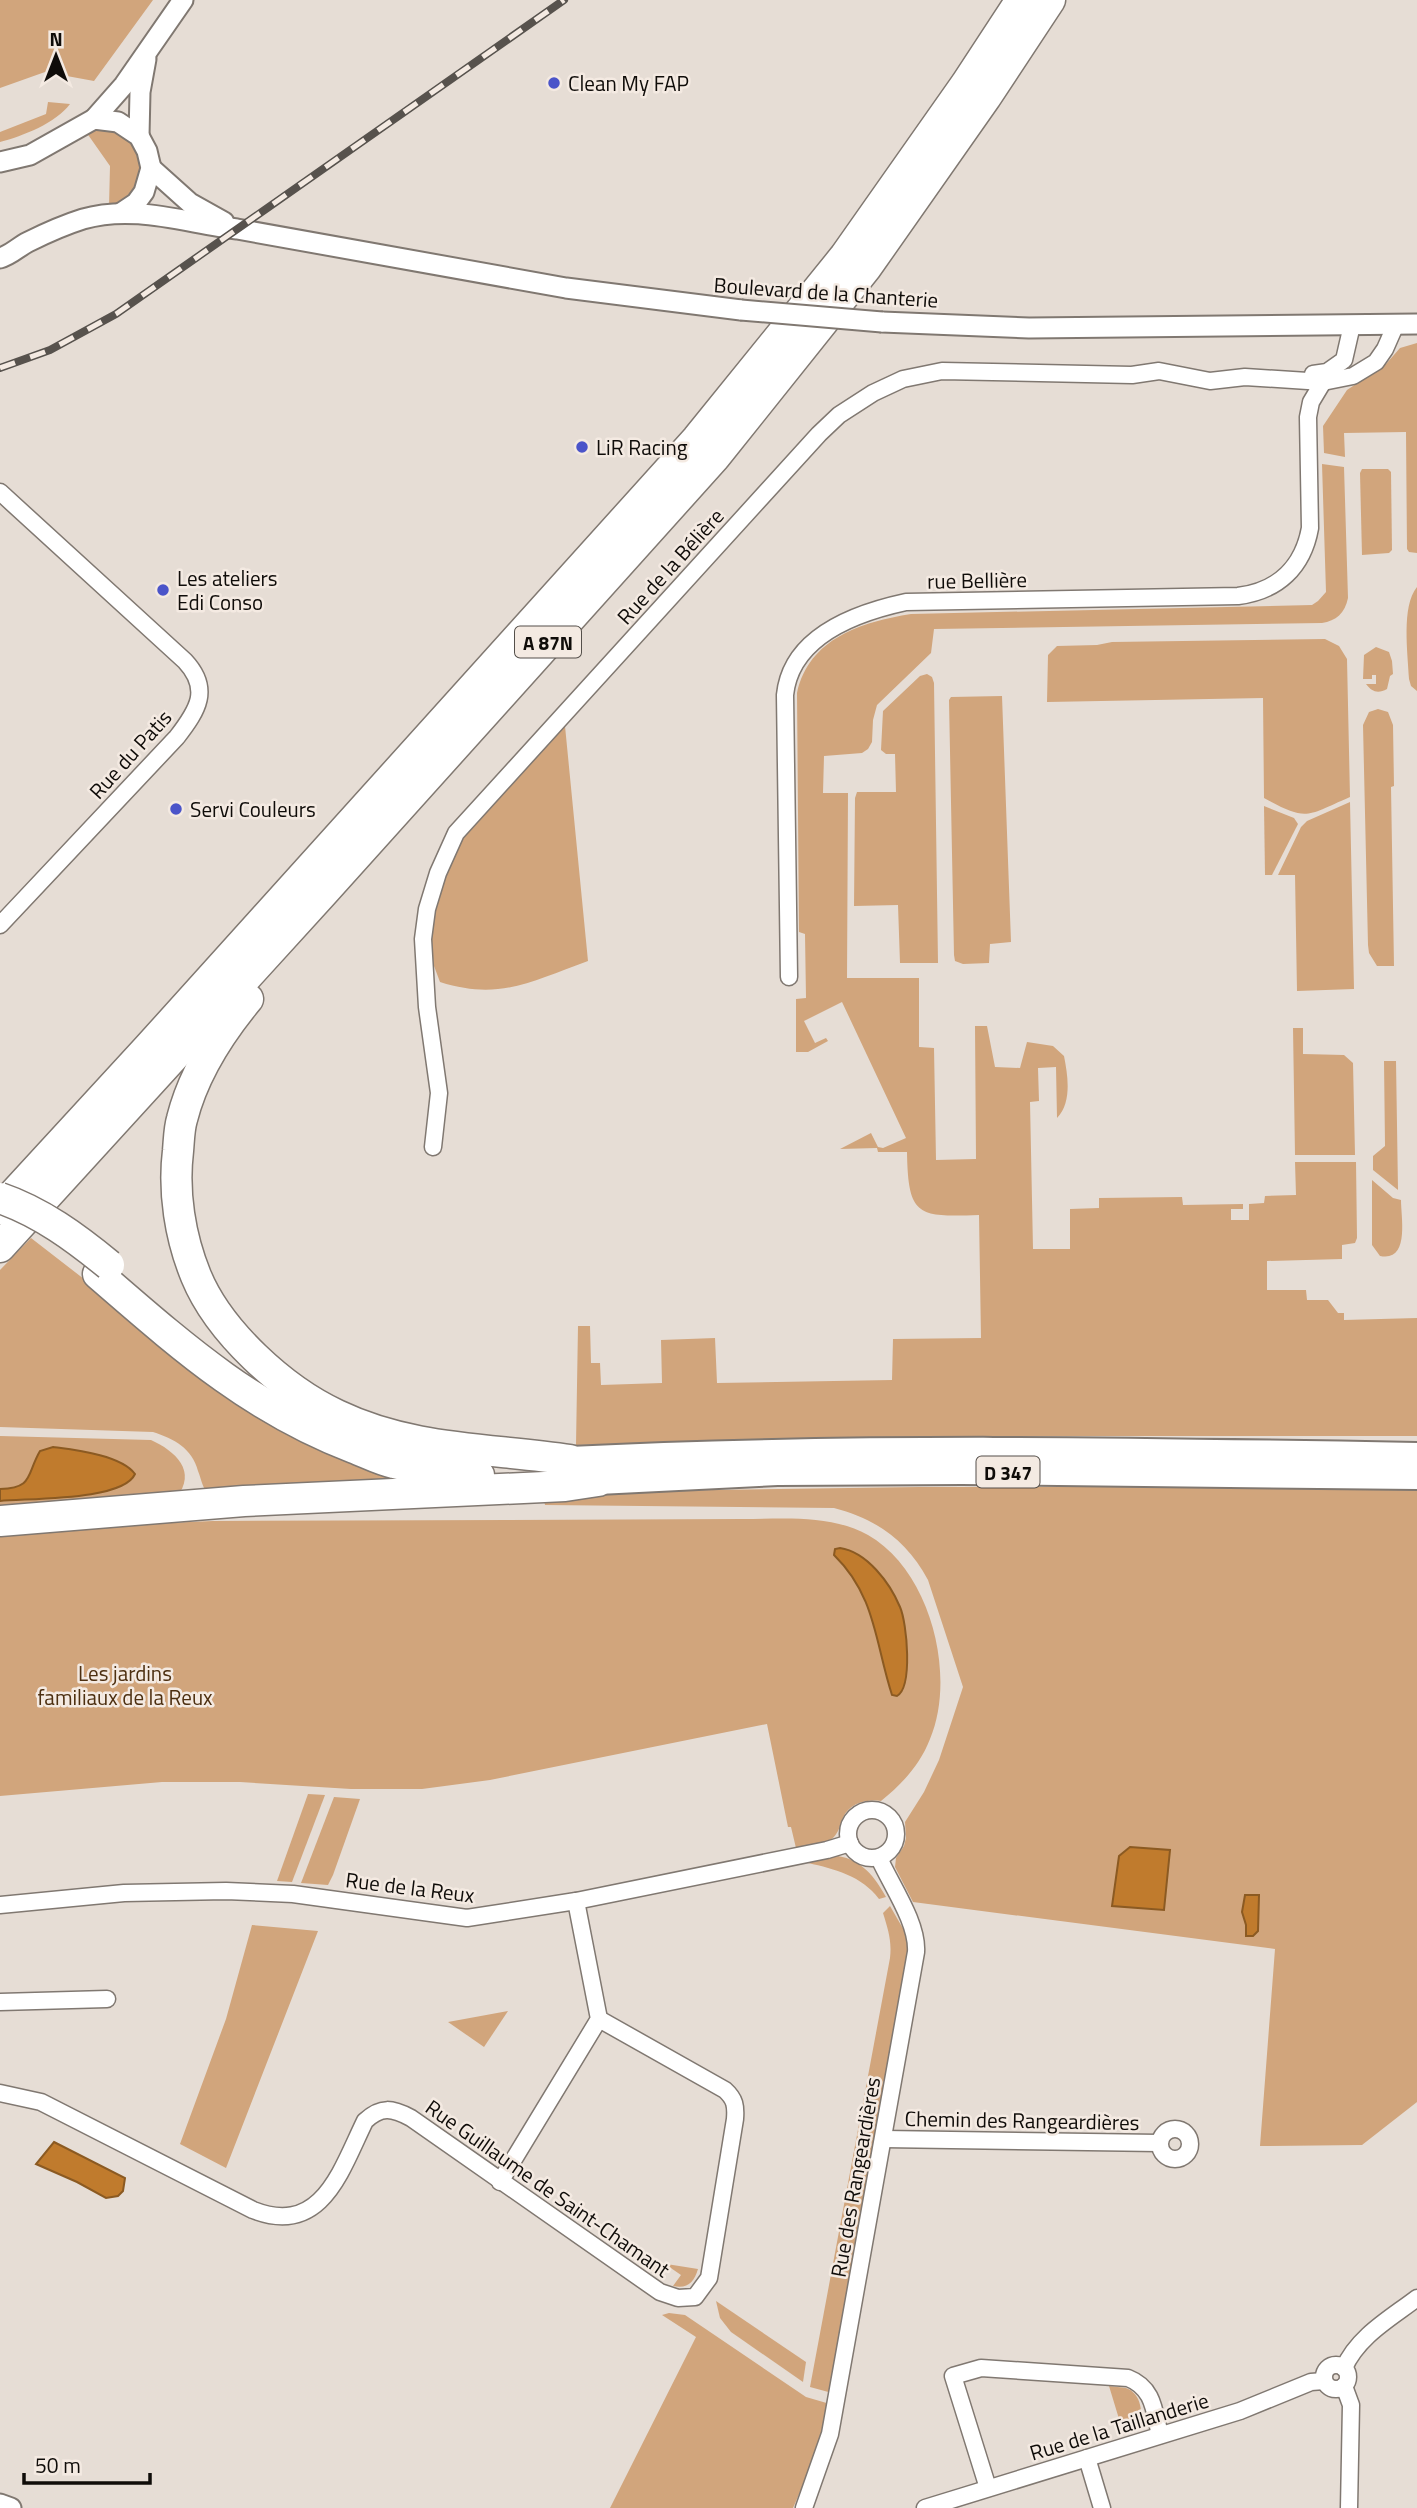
<svg xmlns="http://www.w3.org/2000/svg" width="1417" height="2508" viewBox="0 0 1417 2508" font-family="'Titillium Web',sans-serif">
	<style>
		.green { fill: #d1a57c }
		.water { fill: #c07b2d; stroke: #8b5a22; stroke-width: 2 }
		.lines { fill: none; stroke-linecap: round; stroke-linejoin: round }
		.minor-casing { stroke: #807871; stroke-width: 19 }
		.tertiary-casing { stroke: #807871; stroke-width: 23 }
		.trunk-casing { stroke: #807871; stroke-width: 30 }
		.motorway-casing { stroke: #807871; stroke-width: 33 }
		.minor { stroke: #fff; stroke-width: 16 }
		.tertiary { stroke: #fff; stroke-width: 19 }
		.trunk { stroke: #fff; stroke-width: 26 }
		.motorway { stroke: #fff; stroke-width: 30 }
		.rail-casing { stroke: #57524d; stroke-width: 8 }
		.rail { stroke: #f4eae2; stroke-width: 5; stroke-dasharray: 16; stroke-linecap: butt }
		.tertiary-bridge-casing { stroke: #807871; stroke-width: 23; stroke-linecap: butt }
		.motorway-bridge-casing { stroke: #807871; stroke-width: 33; stroke-linecap: butt }
		.tertiary-bridge { stroke: #fff; stroke-width: 19 }
		.motorway-bridge { stroke: #fff; stroke-width: 30 }
		.poi-dot { fill: #4b54c9; stroke: #f4eae2; stroke-width: 2.5 }
		.labels { text-anchor: middle; dominant-baseline: central; stroke-width: 5; stroke-linejoin: round; paint-order: stroke }
		.shield { fill: #f4eae2; stroke: #544f4a; stroke-width: 2 }
		.shield-label { font-size: 19px; font-weight: bold; fill: #0f0c09 }
		.poi-label { font-size: 21px; fill: #0f0c09; stroke: #f4eae2; text-anchor: start }
		.street-label { font-size: 21px; fill: #0f0c09; stroke: #f4eae2 }
		.park-label { font-size: 21px; fill: #4d2f10; stroke: #f4eae2 }
	</style>
	<rect width="100%" height="100%" fill="#e6ddd5"/>
	<g class="green">
		<polygon points="0,0 153,0 94,81 45,72 0,88"/>
		<path d="M48 102 70 104C56 123 23 136 0 142V132L46 114Z"/>
		<path d="M110 126C117 130 128 134 133 141 151 168 138 196 109 207L110 166 84 129Z"/>
		<polygon points="1417,343 1417,553 1409,552 1407,549 1406,432 1344,433 1345,457 1324,453 1323,426 1347,390 1386,364 1400,348"/>
		<path d="M1322 464 1344 467 1348 598C1345 613 1336 621 1322 623L934 629 931 653 877 705 873 720 872 742 868 749 862 753 824 756 823 793H848L847 978H919V1047L934 1048 936 1160 976 1159 975 1026H987L995 1067 1020 1068 1027 1042 1053 1046 1064 1056C1068 1076 1072 1103 1057 1118L1056 1067 1038 1068 1039 1101 1030 1102 1033 1249H1070V1209L1099 1208V1198L1182 1197 1183 1205 1243 1204V1209H1231V1220H1249V1204L1264 1203 1265 1196 1296 1195 1295 1162H1356L1357 1238 1355 1243 1342 1245V1259L1267 1261V1290H1306L1307 1300H1328L1338 1313H1344V1320L1417 1318V1436H1037L576 1445 578 1326H590L591 1363H600L601 1385 662 1383 661 1340 715 1338 717 1383 892 1380 893 1339 981 1338 979 1215C918 1217 908 1217 907 1152H878L877 1148 840 1149 871 1133 878 1147 883 1148 906 1138 842 1002 804 1021 815 1043 826 1038 828 1041 808 1052H796V999L806 998 805 934 799 932 797 693C809 638 862 622 911 614L1312 605 1318 601 1326 592Z"/>
		<polygon points="1362,469 1388,469 1391,472 1392,550 1389,553 1362,555 1360,473"/>
		<path d="M1417 587V691L1411 686 1409 679C1408 654 1401 606 1417 587Z"/>
		<path d="M1325 639 1339 646 1347 659 1350 797C1306 816 1308 822 1264 798L1263 698 1047 702 1048 655 1057 646 1097 645 1112 642Z"/>
		<path d="M1376 647 1389 652 1392 661 1393 674 1390 676 1387 689C1378 694 1372 692 1366 684H1376V675H1372V679H1363L1364 655Z"/>
		<polygon points="927,674 932,677 934,683 938,963 900,963 898,905 854,906 855,798 857,792 896,792 895,754 886,754 881,750 883,711 920,676"/>
		<polygon points="1002,696 1011,942 990,944 989,963 963,964 955,961 954,955 949,700 951,697"/>
		<polygon points="1378,709 1388,712 1393,725 1394,786 1391,787 1394,966 1377,966 1369,953 1368,945 1363,725 1369,712"/>
		<path d="M565 726 588 961C532 981 500 1001 440 982L431 958 433 914 444 872 460 842Z"/>
		<polygon points="1350,802 1354,989 1297,991 1295,875 1278,875 1301,827 1307,821"/>
		<polygon points="1264,806 1294,818 1298,824 1272,875 1265,875"/>
		<polygon points="1293,1028 1303,1028 1303,1054 1344,1055 1353,1063 1355,1155 1295,1155"/>
		<polygon points="1384,1061 1396,1061 1398,1190 1373,1170 1373,1156 1385,1146"/>
		<path d="M1372 1180 1393 1198 1401 1200C1401 1218 1410 1262 1380 1256L1372 1245Z"/>
		<path d="M31 1238 133 1317 435 1483 210 1496C202 1488 202 1481 198 1471 192 1448 174 1439 153 1432L0 1427V1270Z"/>
		<path d="M0 1436 151 1440C175 1451 198 1471 176 1498L0 1515Z"/>
		<path d="M919 1487H1417V2102L1362 2145 1260 2146 1275 1949 913 1902 895 1867 896 1858 904 1846 906 1838 905 1822 924 1792 939 1760 963 1687 928 1580C907 1541 877 1519 834 1508L545 1505 544 1500 646 1491Z"/>
		<path d="M742 1519C784 1519 830 1514 868 1535 930 1570 957 1675 930 1739 920 1765 902 1784 881 1801 866 1799 849 1803 843 1818 840 1825 839 1832 833 1838 823 1845 807 1846 796 1848L791 1827H788L767 1724 490 1780 422 1789H351L240 1782H162L0 1796V1535L73 1527 213 1521Z"/>
		<polygon points="308,1794 325,1795 292,1882 277,1881"/>
		<polygon points="334,1797 360,1799 333,1875 328,1885 301,1883"/>
		<path d="M838 1856C862 1860 875 1877 886 1897L879 1899C862 1876 835 1869 808 1863Z"/>
		<path d="M890 1906 905 1932 910 1955 832 2393 810 2387 890 1958C892 1941 888 1929 883 1913Z"/>
		<polygon points="252,1925 318,1931 226,2168 180,2144 226,2019"/>
		<polygon points="508,2011 484,2047 448,2022"/>
		<path d="M635 2259 698 2269C694 2282 688 2289 673 2286L681 2275 665 2264 657 2274Z"/>
		<polygon points="716,2301 806,2362 803,2382 731,2332 720,2318"/>
		<polygon points="669,2313 685,2315 806,2397 830,2404 817,2453 793,2508 610,2508 696,2337 662,2315"/>
		<path d="M1109 2386C1114 2387 1121 2387 1126 2388 1141 2393 1145 2415 1137 2427L1123 2432Z"/>
	</g>
	<g class="water">
		<path d="M53 1447C75 1450 121 1455 135 1474 123 1501 28 1498 0 1501V1489C34 1488 26 1475 40 1451Z"/>
		<path d="M840 1548C867 1552 890 1583 900 1607 907 1623 913 1687 897 1696L892 1695C875 1643 876 1596 834 1555L835 1549Z"/>
		<polygon points="1130,1847 1170,1850 1164,1910 1112,1906 1119,1856"/>
		<polygon points="1245,1895 1259,1895 1258,1931 1253,1936 1246,1936 1246,1925 1242,1912"/>
		<polygon points="54,2142 125,2178 123,2191 118,2196 106,2198 77,2182 36,2164"/>
	</g>
	<g class="lines">
		<g class="minor-casing">
			<g id="minor">
				<polyline points="1313,374 1327,372 1344,360 1352,325"/>
				<path d="M0 492 185 661C211 689 198 710 177 737L0 925"/>
				<path d="M789 977 785 695C791 637 855 613 906 602L1238 596C1278 591 1303 567 1310 528L1308 417 1311 402 1323 382"/>
				<polyline points="433,1147 439,1093 427,1007 423,939 427,909 438,873 456,833 819,434 839,415 873,393 903,379 942,371 1132,375 1159,371 1210,381 1245,377 1323,382 1353,376 1376,362 1385,349 1396,324"/>
				<circle cx="872" cy="1834" r="24"/>
				<polyline points="0,1905 124,1893 226,1891 293,1894 467,1918 576,1901 827,1850 850,1843"/>
				<polyline points="0,2002 107,1999"/>
				<path d="M0 2093 41 2102 253 2210C322 2237 341 2170 365 2121 381 2106 392 2108 411 2118L660 2292 678 2298 695 2297 709 2278 735 2119C736 2106 735 2099 725 2090L599 2019"/>
				<circle cx="1175" cy="2144" r="15"/>
				<polyline points="884,2139 1159,2143"/>
				<polyline points="500,2182 599,2019 576,1901"/>
				<circle cx="1336" cy="2377" r="12"/>
				<path d="M1344 2368C1358 2336 1391 2318 1417 2298"/>
				<polyline points="1344,2386 1351,2405 1349,2508"/>
				<polyline points="1087,2458 1102,2508"/>
				<path d="M988 2488 953 2376 981 2368 1128 2378C1154 2388 1154 2411 1160 2435"/>
				<path d="M804 2508 830 2434 916 1952C918 1923 891 1885 879 1858"/>
				<polyline points="925,2508 1240,2411 1311,2382 1324,2381"/>
			</g>
		</g>
		<g class="tertiary-casing">
			<g id="tertiary">
				<polyline points="94,119 124,85 183,0"/>
				<polyline points="139,136 140,92 146,59"/>
				<polyline points="0,162 30,155 94,119 118,122 139,136 147,151 151,168 144,192 136,203 121,213"/>
				<polyline points="151,168 190,203 224,222"/>
				<path d="M0 258C11 255 18 247 28 242 46 233 64 225 83 219 134 204 186 223 237 229L566 288 741 310"/>
				<polyline points="882,322 1029,328 1417,324"/>
				<polyline points="0,2504 11,2508"/>
			</g>
		</g>
		<g class="trunk-casing">
			<g id="trunk">
				<path d="M570 1460C852 1446 1135 1451 1417 1456"/>
				<polyline points="598,1481 777,1472 962,1471 1417,1476"/>
			</g>
		</g>
		<g class="motorway-casing">
			<g id="motorway">
				<path d="M248 999C219 1034 193 1075 182 1119 179 1129 179 1140 178 1151 173 1192 180 1237 196 1276 219 1332 283 1390 337 1415 412 1451 490 1448 570 1460"/>
				<polyline points="0,1209 148,1048 697,439 845,256 966,84 1021,0"/>
				<polyline points="0,1247 323,893 715,457 866,268 986,97 1050,0"/>
				<path d="M98 1274C179 1344 251 1409 354 1448 367 1453 380 1460 394 1463 422 1470 450 1473 479 1475"/>
				<polyline points="0,1521 244,1501 565,1486 598,1481"/>
			</g>
		</g>
		<use href="#minor" class="minor"/>
		<use href="#tertiary" class="tertiary"/>
		<use href="#trunk" class="trunk"/>
		<use href="#motorway" class="motorway"/>
		<g class="rail-casing">
			<polyline id="rail" points="0,368 50,350 116,314 564,0"/>
		</g>
		<use href="#rail" class="rail"/>
		<g class="tertiary-bridge-casing">
			<polyline id="tertiary-bridge" points="741,310 882,322"/>
		</g>
		<g class="motorway-bridge-casing">
			<path id="motorway-bridge" d="M0 1198C41 1212 76 1238 109 1265"/>
		</g>
		<use href="#tertiary-bridge" class="tertiary-bridge"/>
		<use href="#motorway-bridge" class="motorway-bridge"/>
	</g>
	<g class="poi-dot">
		<circle cx="554" cy="83" r="7"/>
		<circle cx="582" cy="447" r="7"/>
		<circle cx="163" cy="590" r="7"/>
		<circle cx="176" cy="809" r="7"/>
	</g>
	<g class="labels">
		<g class="shield">
			<rect x="515" y="626.5" width="66" height="31" rx="5"/>
			<rect x="976.5" y="1456.5" width="63" height="31" rx="5"/>
		</g>
		<g class="shield-label">
			<text x="548" y="642">A 87N</text>
			<text x="1008" y="1472">D 347</text>
		</g>
		<g class="poi-label">
			<text x="568" y="83">Clean My FAP</text>
			<text x="596" y="447">LiR Racing</text>
			<text x="177" y="578">Les ateliers<tspan x="177" dy="24">Edi Conso</tspan></text>
			<text x="190" y="809">Servi Couleurs</text>
		</g>
		<g class="street-label">
			<text transform="translate(826 292) rotate(4)">Boulevard de la Chanterie</text>
			<text transform="translate(670 566) rotate(-48)">Rue de la Bélière</text>
			<text transform="translate(977 580) rotate(-1)">rue Bellière</text>
			<text transform="translate(130 754) rotate(-48)">Rue du Patis</text>
			<text transform="translate(410 1887) rotate(7)">Rue de la Reux</text>
			<text transform="translate(1022 2120) rotate(1)">Chemin des Rangeardières</text>
			<text transform="translate(855 2177) rotate(-80)">Rue des Rangeardières</text>
			<text transform="translate(548 2188) rotate(35)">Rue Guillaume de Saint-Chamant</text>
			<text transform="translate(1119 2426) rotate(-17)">Rue de la Taillanderie</text>
		</g>
		<g class="park-label">
			<text x="125" y="1673">Les jardins<tspan x="125" dy="24">familiaux de la Reux</tspan></text>
		</g>
	</g>
	<g transform="translate(56 56)" stroke="#f4eae2" stroke-width="5" paint-order="stroke">
	<path d="M0-5L12 26L0 18L-12 26Z" fill="#0f0c09"/>
	<text y="-10" font-size="19" font-weight="bold" text-anchor="middle" fill="#0f0c09">N</text>
	</g>
	<path d="M24 2473v10h126v-10" fill="none" stroke="#0f0c09" stroke-width="3.5"/>
	<text x="35" y="2473" font-size="21" fill="#0f0c09" stroke="#f4eae2" stroke-width="5" paint-order="stroke">50 m</text>
</svg>
